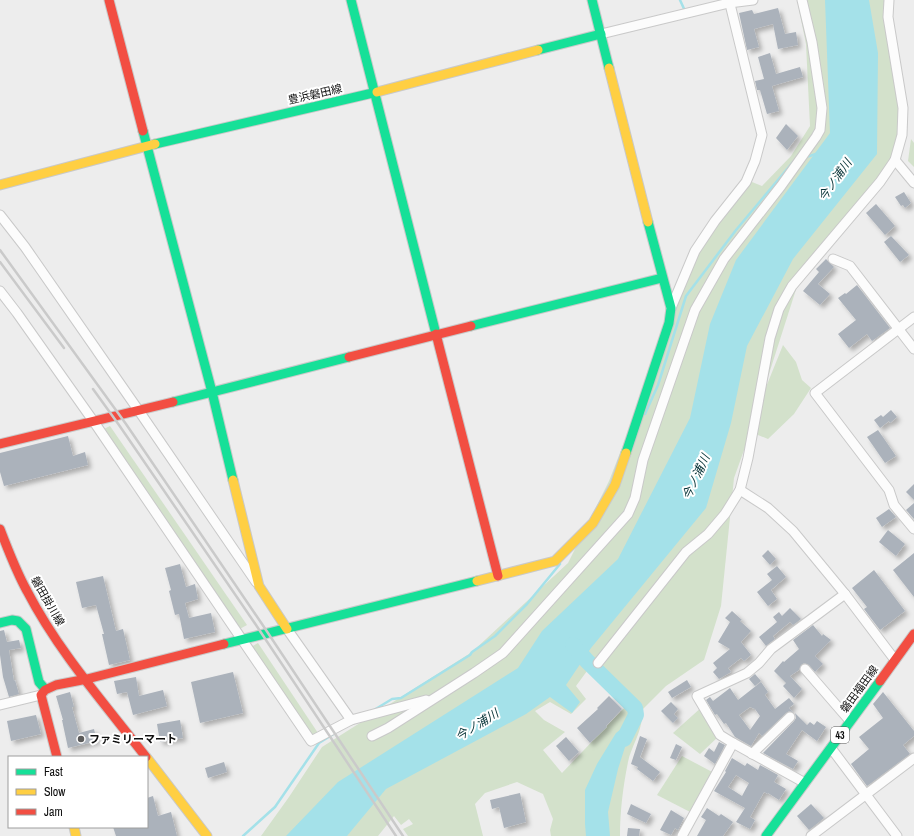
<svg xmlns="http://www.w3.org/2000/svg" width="914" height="836" viewBox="0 0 914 836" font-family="'Archivo Narrow','Noto Sans JP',sans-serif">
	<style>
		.green { fill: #d3e1cb; fill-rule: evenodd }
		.water { fill: #a4e1e9 }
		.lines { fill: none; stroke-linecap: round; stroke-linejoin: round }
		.stream { stroke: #a4e1e9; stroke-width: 2.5 }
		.river { stroke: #a4e1e9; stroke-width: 16 }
		.building { fill: #abb2bb; fill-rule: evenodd; filter: url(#shadow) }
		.street-casing { stroke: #c9c9c9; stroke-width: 11 }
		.fast-casing { stroke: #c9c9c9; stroke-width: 11 }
		.slow-casing { stroke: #c9c9c9; stroke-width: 11 }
		.jam-casing { stroke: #c9c9c9; stroke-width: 11 }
		.street { stroke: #fcfcfc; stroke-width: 9 }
		.fast { stroke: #16e098; stroke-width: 9 }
		.slow { stroke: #ffcf43; stroke-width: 9 }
		.jam { stroke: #f24e42; stroke-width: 9 }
		.rail { stroke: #cacaca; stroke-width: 2.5 }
		.poi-dot { fill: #5b5b5b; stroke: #fff; stroke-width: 1.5 }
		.labels { text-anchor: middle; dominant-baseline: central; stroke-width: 4; stroke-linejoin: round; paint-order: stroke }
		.shield { fill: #fff; stroke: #565656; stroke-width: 1 }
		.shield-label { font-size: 10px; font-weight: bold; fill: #0d0d0d }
		.street-label { font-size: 11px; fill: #0d0d0d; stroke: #fff }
		.poi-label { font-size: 11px; font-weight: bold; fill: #0d0d0d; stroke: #fff; text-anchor: start }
		.water-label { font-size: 12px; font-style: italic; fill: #033034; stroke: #fff }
	</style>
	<defs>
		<filter id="shadow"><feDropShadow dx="3.5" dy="3.5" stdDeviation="2" flood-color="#0004"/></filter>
	</defs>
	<rect width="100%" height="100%" fill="#ededed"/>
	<g class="green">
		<path d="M797 0H888L902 86 895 160 800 277 760 402 783 345 796 362 802 380 811 388 794 414 768 439 758 435 757 414 734 478 721 606 704 660 666 686 641 711C645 728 631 746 628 762 623 787 620 811 620 836H551L550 830 553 819 543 794 517 782 485 793 475 804 483 836H408L403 829 413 824 409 819 401 825 394 816 378 836H261L289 797 322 747 472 652 568 563 609 481 676 309 689 265 747 180 762 186 791 156 810 126 806 44ZM587 671 625 707 562 773 543 750 565 732 544 720 535 711 550 702 571 714 586 699 576 686Z"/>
		<polygon points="911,139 914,143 914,167 908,161"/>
		<polygon points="110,426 247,625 236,631 100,431"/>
		<polygon points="258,643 320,736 311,741 251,647"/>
		<polygon points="703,706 720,735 700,754 673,733"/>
		<polygon points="682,756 716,774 694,814 657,795"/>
	</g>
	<g class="water">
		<polygon points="825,0 869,0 878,53 877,154 793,259 747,346 731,423 706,508 591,648 566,685 580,702 572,713 550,697 526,714 386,789 347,836 286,836 338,782 518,668 542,631 618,559 690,418 710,324 736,260 830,133"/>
		<polygon points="634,719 618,769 608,812 610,836 586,836 585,824 585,790 597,764 616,733"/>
	</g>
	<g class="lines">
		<g class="stream">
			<polyline points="680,0 685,11"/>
			<polyline points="806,157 816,154"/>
			<polyline points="645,414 658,385 686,296 736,230 793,162 795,161"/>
			<polyline points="374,710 392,699 401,698 470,655 472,652 495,636 527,604 560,564"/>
			<polyline points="243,836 275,807 319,743 335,733"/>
		</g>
		<polyline class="river" points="573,645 587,661 635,708 636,715 624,739"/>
	</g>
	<g class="building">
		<polygon points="778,8 785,34 796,32 798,45 778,49 773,24 754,29 759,47 747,50 739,13 752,10 754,14"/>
		<polygon points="770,53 776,74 800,67 803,77 772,86 779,111 767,114 760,90 757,90 755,81 764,79 758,57"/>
		<polygon points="786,124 798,136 787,150 776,138"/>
		<polygon points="904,192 911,203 905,208 903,205 901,206 895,197"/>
		<polygon points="876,204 895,226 885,235 866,213"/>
		<polygon points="891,236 909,255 900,262 884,242"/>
		<polygon points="826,259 834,267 818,284 830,294 820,305 803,291 819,272 816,269"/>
		<polygon points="857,285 890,328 872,341 867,334 849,348 838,334 856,320 838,298 845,293 846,294"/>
		<polygon points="891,410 897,417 890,423 889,421 880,428 874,420 881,415 883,417"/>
		<polygon points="878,430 896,456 885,463 867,437"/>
		<polygon points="68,436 73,456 85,452 88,465 4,486 0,472 0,453"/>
		<polygon points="914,484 914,500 906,492"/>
		<polygon points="914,503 914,519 906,510"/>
		<polygon points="889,509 896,517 882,527 876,518"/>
		<polygon points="888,530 905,544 896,556 879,542"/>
		<polygon points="768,550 776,559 770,565 762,556"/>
		<polygon points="914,553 914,597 893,570"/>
		<polygon points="180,564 186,587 195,584 198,599 185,603 189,618 211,613 215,632 184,639 179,614 175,615 169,591 171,590 165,568"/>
		<polygon points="777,566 786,577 771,590 777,599 768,606 757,592 772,580 767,574"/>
		<polygon points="874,570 905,611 880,630 864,609 867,607 852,588"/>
		<polygon points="103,576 116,631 123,629 130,660 109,665 102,634 104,634 96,605 82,608 76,582"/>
		<polygon points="790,608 801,619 793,625 790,622 773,636 775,639 766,646 759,637 777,622 773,617 779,612 782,616"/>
		<polygon points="732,611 742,620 740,621 751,631 741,642 751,655 744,661 741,658 728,668 731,672 719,679 713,672 717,668 713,663 730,649 718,642 730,622 725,618"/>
		<polygon points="813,625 822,636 823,634 831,640 815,656 823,664 815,672 809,665 804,663 801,665 799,670 790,676 802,689 794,698 783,686 786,683 774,671 783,661 784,662 799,649 793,640"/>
		<polygon points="4,630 7,642 19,640 21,648 9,650 14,681 15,680 19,694 9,697 3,677 0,655 0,631"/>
		<polygon points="233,672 243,713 200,723 191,682"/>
		<polygon points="755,674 761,681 755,686 749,679"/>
		<polygon points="136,677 139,696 163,690 167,706 133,715 127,692 117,694 114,681"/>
		<polygon points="687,680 691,687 672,698 668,692"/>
		<path d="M761 682 768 692 765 695 775 709 789 698 794 704 789 708 793 712 789 711 786 713 762 736 759 733 751 746 735 737 726 723 724 724 717 714 715 715 706 700 710 697 713 701 730 688 738 700ZM750 707 755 709 760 716 750 730 739 715Z"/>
		<polygon points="70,692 74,707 72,707 79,733 94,729 97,741 68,748 62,720 63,720 56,696"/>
		<polygon points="883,692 914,731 914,736 903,745 910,754 867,786 851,764 869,749 859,737 883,718 873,704"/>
		<polygon points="609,696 622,709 606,726 607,727 590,743 577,728 598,709 597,708"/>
		<polygon points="671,702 678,709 674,714 678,718 673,723 661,711"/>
		<polygon points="795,713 807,725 810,722 814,725 817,721 826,727 817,741 802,730 786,754 798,761 793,769 763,753 794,721 796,718"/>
		<polygon points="36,715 41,734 11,741 7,721"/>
		<polygon points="180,720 183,738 160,742 157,724"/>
		<polygon points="640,736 647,739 640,757 660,772 653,781 637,769 638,767 631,764"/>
		<polygon points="566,737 579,752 569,761 556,746"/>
		<polygon points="719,742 725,745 715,764 704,756 709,748 714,752"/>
		<polygon points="676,744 682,747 676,760 670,758"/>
		<path d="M732 758 745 766 747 763 758 770 760 765 778 775 774 782 786 789 779 800 768 793V794L764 792 750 817 755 820 750 829 736 822 745 808 714 791 726 772 725 771ZM736 775 749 783 742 796 728 787Z"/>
		<polygon points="224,762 227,772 208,778 205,768"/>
		<polygon points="520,793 526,822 504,828 499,807 492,809 490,800"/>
		<polygon points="153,796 158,816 171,812 177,836 116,836 113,827 147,827 147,798"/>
		<polygon points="631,804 651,814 646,823 627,814"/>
		<polygon points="811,804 824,818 809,830 797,816"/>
		<polygon points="707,808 719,816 721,814 733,822 723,836 697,836 706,820 701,817"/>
		<polygon points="671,810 684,818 678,830 675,828 671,835 660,830"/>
		<polygon points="628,828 640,829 639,836 627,836"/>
	</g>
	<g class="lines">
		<g class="street-casing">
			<g id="street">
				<polyline points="601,34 729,3 753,0"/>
				<polyline points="895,160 914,183"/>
				<polyline points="0,215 25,247 139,411 256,582"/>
				<polyline points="833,259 850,266 914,349"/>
				<polyline points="0,291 17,313 94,422 311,741 351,720"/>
				<polyline points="671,308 695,251 715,221 746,182 755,161 762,135 729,0"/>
				<polyline points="914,317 815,393 889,490 894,505 914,529"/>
				<polyline points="740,490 768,508 793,531 845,594 895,660"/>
				<polyline points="287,629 351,720 426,700"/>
				<polyline points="598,663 686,552 708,534 725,514 740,490 748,458 770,338 779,309 792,286 880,182 895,160 902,135 903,108 888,17 889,0"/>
				<polyline points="805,669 850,721"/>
				<polyline points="0,705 41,695"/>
				<polyline points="372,736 388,728 474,673 503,653 628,514 635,498 643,460 695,310 724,259 781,186 816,137 820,130 822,108 812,42 802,0"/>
				<polyline points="831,748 897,836"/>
				<polyline points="752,754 790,717"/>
				<polyline points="805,783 733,743 720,735 697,696 747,673 759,663 771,649 845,594"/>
				<polyline points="682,836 733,743"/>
				<polyline points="811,836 914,758"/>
			</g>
		</g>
		<g class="fast-casing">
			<g id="fast">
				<polyline points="351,0 436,334"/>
				<polyline points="592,0 609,68"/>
				<polyline points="538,50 601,34"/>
				<polyline points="143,131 212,392 233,480"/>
				<polyline points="155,144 377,92"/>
				<polyline points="471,326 662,278"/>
				<polyline points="173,402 349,357"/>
				<polyline points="626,453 669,323 671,308 648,222"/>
				<polyline points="0,623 12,620 18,621 26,629 39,682 45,689"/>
				<polyline points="224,644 477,581"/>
				<polyline points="766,836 880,681"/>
			</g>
		</g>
		<g class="slow-casing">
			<g id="slow">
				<polyline points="609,68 648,222"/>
				<polyline points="377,92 538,50"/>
				<polyline points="0,185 155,144"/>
				<polyline points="233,480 259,586 287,629"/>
				<polyline points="477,581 555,561 593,523 615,485 626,453"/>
				<polyline points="147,758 207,836"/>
				<polyline points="74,827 76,836"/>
			</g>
		</g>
		<g class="jam-casing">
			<g id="jam">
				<polyline points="109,0 143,131"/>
				<polyline points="436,334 498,576"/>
				<polyline points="349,357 471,326"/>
				<polyline points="0,444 173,402"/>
				<path d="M0 529C8 550 16 571 27 591 58 651 104 703 146 757"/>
				<polyline points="880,681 914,634"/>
				<polyline points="57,757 41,695 45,690 56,685 87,679 224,644"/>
			</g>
		</g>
		<use href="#street" class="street"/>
		<use href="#fast" class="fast"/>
		<use href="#slow" class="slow"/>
		<use href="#jam" class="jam"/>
		<g class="rail">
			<polyline points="0,250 126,424 262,624 403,836"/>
			<polyline points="0,262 64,348"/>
			<polyline points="93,389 119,425 256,625 396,836"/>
		</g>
	</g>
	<circle class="poi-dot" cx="81" cy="739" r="4"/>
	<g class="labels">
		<rect class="shield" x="831" y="727" width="18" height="16" rx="3"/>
		<g class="shield-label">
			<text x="840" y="735">43</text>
		</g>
		<g class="street-label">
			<text transform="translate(315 94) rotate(-13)">豊浜磐田線</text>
			<text transform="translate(48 601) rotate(60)">磐田掛川線</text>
			<text transform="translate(859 689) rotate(-54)">磐田福田線</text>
		</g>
		<g class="poi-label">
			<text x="89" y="739">ファミリーマート</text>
		</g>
		<g class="water-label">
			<text transform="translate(835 180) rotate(-55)">今ノ浦川</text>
			<text transform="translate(696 477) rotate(-65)">今ノ浦川</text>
			<text transform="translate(477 725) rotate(-32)">今ノ浦川</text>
		</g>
	</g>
	<rect x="8" y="756" width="140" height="72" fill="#ffffff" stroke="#9e9e9e"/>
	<rect x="16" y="769" width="20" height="6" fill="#16e098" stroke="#9e9e9e"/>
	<text x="44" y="776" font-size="12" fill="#0d0d0d">Fast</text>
	<rect x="16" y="789" width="20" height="6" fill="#ffcf43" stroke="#9e9e9e"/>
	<text x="44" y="796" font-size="12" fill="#0d0d0d">Slow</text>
	<rect x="16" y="809" width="20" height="6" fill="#f24e42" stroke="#9e9e9e"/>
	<text x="44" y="816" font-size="12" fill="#0d0d0d">Jam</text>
</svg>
